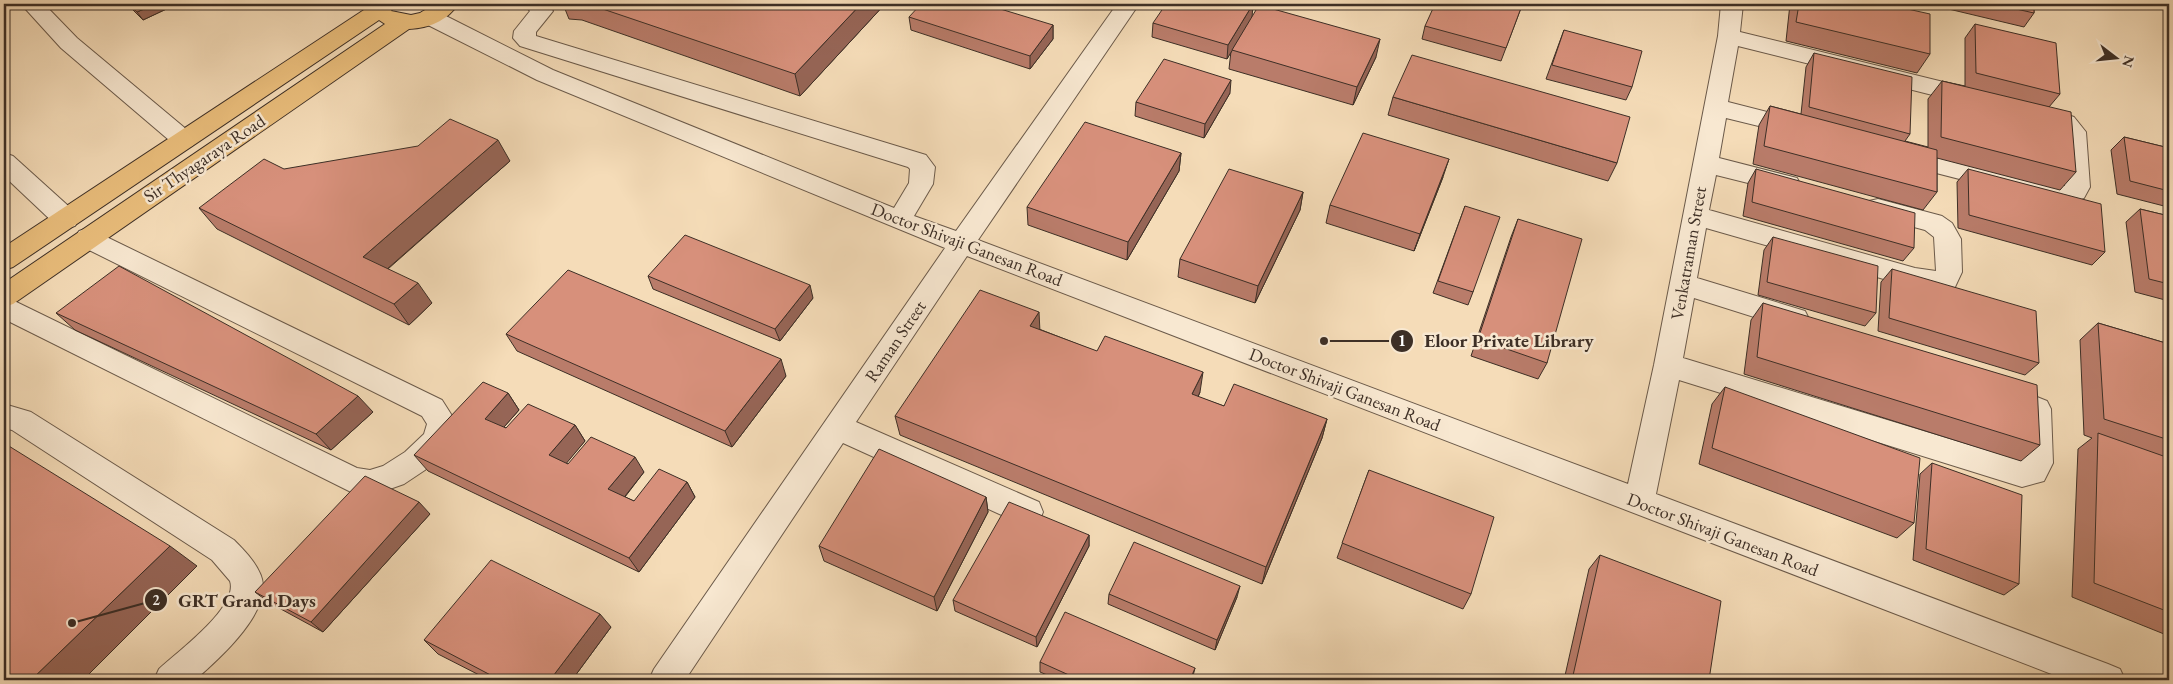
<svg xmlns="http://www.w3.org/2000/svg" width="2173" height="684" viewBox="0 0 2173 684" font-family="'EB Garamond',serif">
	<style>
		.lines { fill: none; stroke-linecap: round; stroke-linejoin: round }
		.minor-casing { stroke: #6b5a4a; stroke-width: 2 }
		.major-casing { stroke: #3d2f26; stroke-width: 2 }
		.minor { fill: #f8e8d1; fill-rule: evenodd }
		.major { fill: #eabe7c; fill-rule: evenodd }
		.wall { fill: #b97c6a; stroke: #3d2f26 }
		.shaded-wall { fill: #966556; stroke: #3d2f26 }
		.building { fill: #d7907b; stroke: #3d2f26 }
		.labels { text-anchor: middle; dominant-baseline: central; stroke-width: 5; stroke-linejoin: round; paint-order: stroke }
		.street-label { font-size: 18px; fill: #3d2f26; stroke: #f8e8d1 }
		.leader { fill: none; stroke: #3d2f26; stroke-width: 2 }
		.callout-dot { fill: #3d2f26; stroke: #f8e8d1; stroke-width: 2 }
		.mark-label { font-size: 15px; text-anchor: middle; font-weight: bold; fill: #fff }
		.callout-label { font-size: 19px; text-anchor: middle; font-weight: bold; fill: #3d2f26; stroke: #f8e8d1; stroke-width: 5; stroke-linejoin: round; paint-order: stroke }
	</style>
	<rect width="100%" height="100%" fill="#f5dcb8"/>
	<filter id="stains"><feTurbulence type="fractalNoise" baseFrequency=".004" numOctaves="4"/><feColorMatrix values="0 0 0 0 .2 0 0 0 0 .09 0 0 0 0 .02 0 0 0 .5 -.17"/></filter>
	<radialGradient id="worn" r=".72"><stop offset=".6" stop-color="#630" stop-opacity="0"/><stop offset="1" stop-color="#630" stop-opacity=".3"/></radialGradient>
	<g class="lines">
		<g class="minor-casing">
			<g id="minor">
				<polygon points="21,4 44,4 77,38 192,134 196,140 192,146 184,148 176,146 61,48"/>
				<polygon points="524,4 547,4 553,11 536,32 536,36 926,155 935,167 933,184 914,216 956,231 1117,4 1139,4 978,240 1628,484 1654,365 1718,36 1721,4 1743,4 1740,32 1980,91 1984,97 1980,103 1972,105 1738,46 1728,102 1807,122 1811,128 1807,134 1799,136 1726,118 1719,158 1797,178 1800,184 1797,190 1788,193 1716,175 1709,210 1915,268 1936,271 1934,237 1925,230 1869,215 1865,208 1869,201 1878,199 1942,216 1952,223 1961,239 1962,272 1955,287 1933,291 1915,288 1706,228 1697,278 1805,311 1809,319 1805,327 1795,330 1694,298 1683,358 2022,461 2023,409 2027,401 2037,397 2047,401 2051,409 2053,463 2044,481 2022,487 1679,380 1656,494 2108,664 2120,669 2125,680 2067,680 967,256 856,422 1039,502 1043,512 1039,522 1028,525 1017,522 843,443 685,680 649,680 654,669 945,248 537,80 422,22 419,17 422,12 430,10 438,12 553,70 894,208 909,183 910,169 908,167 520,46 513,38 514,31 530,11"/>
				<path d="M2041 106 2074 117 2086 132 2090 187 2084 198 2068 204H2057L1901 164 1892 161 1889 155 1892 149 1901 146 2057 186H2065L2062 134C2053 124 2036 126 2029 114L2033 108Z"/>
				<polygon points="4,153 13,156 75,212 79,219 75,226 66,228 57,226 4,176"/>
				<polygon points="88,228 442,400 456,422 446,450 425,470 404,484 370,496 353,493 4,319 4,296 357,468 370,470 383,466 405,452 424,434 427,424 422,416 79,245 75,238 79,231"/>
				<path d="M4 404 31 412 234 540C245 551 262 568 263 585 265 618 218 660 195 680H154L159 669C177 652 239 607 230 581L212 560 12 430 4 428Z"/>
			</g>
		</g>
		<g class="major-casing">
			<path id="major" d="M373 4H390L393 8 391 11 411 15 420 13 435 4H458C447 21 429 28 409 29L13 304 4 307V283L385 24 379 20 13 267 4 270V247Z"/>
		</g>
		<use href="#minor" class="minor"/>
		<use href="#major" class="major"/>
	</g>
	<g class="wall">
		<polygon points="127,4 177,4 143,20"/>
		<polygon points="563,4 885,4 800,96 582,20 569,19"/>
		<polygon points="1790,4 1885,4 1930,54 1917,73 1786,41"/>
		<polygon points="1936,4 2034,4 2034,13 2024,27 1936,6"/>
		<polygon points="2149,4 2169,4 2169,8"/>
		<polygon points="1521,8 1501,61 1422,39 1425,26"/>
		<polygon points="909,17 1053,25 1053,39 1030,69 911,30"/>
		<polygon points="1252,17 1376,57 1353,105 1229,69 1231,51 1227,59 1152,37 1153,23"/>
		<polygon points="1975,24 2060,94 2049,107 2076,172 2060,190 1937,158 1937,192 1923,210 1753,164 1759,125 1770,106 1801,114 1806,67 1814,53 1910,134 1905,141 1928,147 1928,99 1942,81 1965,86 1965,38"/>
		<polygon points="1564,30 1632,87 1626,100 1546,79"/>
		<polygon points="1230,93 1204,138 1135,116 1136,102"/>
		<polygon points="1393,97 1617,163 1608,181 1388,115"/>
		<polygon points="2124,137 2169,148 2169,206 2168,207 2117,194 2111,150"/>
		<polygon points="1181,153 1179,171 1127,260 1028,225 1027,207"/>
		<polygon points="510,161 388,269 432,303 409,325 217,229 199,208"/>
		<polygon points="1756,169 1914,248 1903,261 1743,216 1748,183"/>
		<polygon points="1968,169 2105,252 2092,265 1958,228 1957,182"/>
		<polygon points="1443,177 1414,251 1326,223 1330,205"/>
		<polygon points="1303,192 1300,210 1255,303 1178,277 1180,259"/>
		<polygon points="1465,206 1473,292 1468,305 1433,293"/>
		<polygon points="2140,209 2169,216 2169,301 2135,292 2126,222"/>
		<polygon points="1518,219 1547,363 1538,379 1471,356 1511,237"/>
		<polygon points="1773,237 1876,313 1865,326 1758,295 1764,250"/>
		<polygon points="1892,269 2039,363 2025,375 1878,331 1881,282"/>
		<polygon points="648,276 813,298 780,341 653,289"/>
		<polygon points="1763,303 2040,445 2021,461 1744,374 1751,320"/>
		<polygon points="56,313 373,412 331,450 75,330"/>
		<polygon points="2098,323 2169,344 2169,636 2072,597 2078,449 2092,438 2084,435 2080,340"/>
		<polygon points="1039,329 1200,392 1198,397 1224,406 1327,419 1322,438 1262,584 900,435 895,416"/>
		<polygon points="506,334 786,376 732,447 517,351"/>
		<polygon points="1725,387 1914,523 1897,538 1699,464 1712,404"/>
		<polygon points="508,393 519,410 504,427 506,428 575,425 585,441 566,463 568,464 644,472 625,497 634,501 687,482 695,497 639,572 428,471 414,455"/>
		<polygon points="1932,463 2019,584 2004,595 1913,560 1920,474"/>
		<polygon points="1369,470 1471,594 1463,609 1337,558"/>
		<polygon points="986,497 988,512 937,611 824,561 819,546"/>
		<polygon points="430,514 323,632 268,602 255,592"/>
		<polygon points="1089,535 1089,546 1037,647 955,611 953,600"/>
		<polygon points="1600,555 1709,680 1564,680 1589,569"/>
		<polygon points="1109,594 1237,597 1215,650 1108,604"/>
		<polygon points="611,627 572,680 489,680 438,654 424,640"/>
		<polygon points="1040,662 1193,678 1192,680 1059,680 1040,672"/>
	</g>
	<g class="shaded-wall">
		<polygon points="156,4 177,4 143,20 137,12"/>
		<polygon points="861,4 885,4 800,96 795,74"/>
		<polygon points="1253,4 1252,18 1227,59 1228,45"/>
		<polygon points="1053,25 1053,39 1030,69 1030,56"/>
		<polygon points="1380,39 1376,57 1353,105 1357,87"/>
		<polygon points="1231,80 1230,93 1204,138 1205,124"/>
		<polygon points="498,140 510,161 378,277 363,257"/>
		<polygon points="1181,153 1179,171 1127,260 1128,242"/>
		<polygon points="1449,159 1443,177 1414,251 1420,234"/>
		<polygon points="1303,192 1300,210 1255,303 1258,286"/>
		<polygon points="418,283 432,303 409,325 394,304"/>
		<polygon points="810,285 813,298 780,341 775,329"/>
		<polygon points="1039,312 1040,332 1030,326"/>
		<polygon points="781,359 786,376 732,447 725,431"/>
		<polygon points="1203,372 1200,392 1190,414 1192,394"/>
		<polygon points="508,393 519,410 497,435 485,419"/>
		<polygon points="358,396 373,412 331,450 316,434"/>
		<polygon points="1327,419 1322,438 1262,584 1266,567"/>
		<polygon points="575,425 585,441 560,471 549,455"/>
		<polygon points="635,457 644,472 618,505 608,489"/>
		<polygon points="687,482 695,497 639,572 629,558"/>
		<polygon points="986,497 988,512 937,611 934,597"/>
		<polygon points="419,502 430,514 323,632 311,622"/>
		<polygon points="1089,535 1089,546 1037,647 1036,637"/>
		<polygon points="170,546 197,566 83,680 31,680"/>
		<polygon points="1240,586 1237,597 1215,650 1217,640"/>
		<polygon points="600,614 611,627 572,680 550,680"/>
		<polygon points="1195,668 1192,680 1190,680"/>
	</g>
	<g class="building">
		<polygon points="128,4 156,4 137,12"/>
		<polygon points="588,4 861,4 795,74"/>
		<polygon points="921,4 984,4 1053,25 1030,56 909,17"/>
		<polygon points="1166,4 1253,4 1228,45 1153,23"/>
		<polygon points="1435,4 1504,4 1521,8 1506,48 1425,26"/>
		<polygon points="1799,4 1885,4 1930,14 1930,54 1796,22"/>
		<polygon points="1994,4 2034,4 2034,13"/>
		<polygon points="1259,5 1380,39 1357,87 1232,50"/>
		<polygon points="1975,24 2056,43 2060,94 1976,73"/>
		<polygon points="1564,30 1642,51 1632,87 1552,65"/>
		<polygon points="1814,53 1912,77 1910,134 1809,107"/>
		<polygon points="1412,55 1630,117 1617,163 1393,97"/>
		<polygon points="1164,59 1231,80 1205,124 1136,102"/>
		<polygon points="1942,81 2071,112 2076,172 1941,137"/>
		<polygon points="1770,106 1937,150 1937,192 1764,146"/>
		<polygon points="450,119 498,140 363,257 418,283 394,304 199,208 264,159 284,169 418,146"/>
		<polygon points="1085,122 1181,153 1128,242 1027,207"/>
		<polygon points="1363,133 1449,159 1420,234 1330,205"/>
		<polygon points="2124,137 2169,148 2169,191 2130,181"/>
		<polygon points="1229,169 1303,192 1258,286 1180,259"/>
		<polygon points="1756,169 1915,213 1914,248 1752,202"/>
		<polygon points="1968,169 2101,204 2105,252 1969,215"/>
		<polygon points="1465,206 1500,217 1473,292 1438,281"/>
		<polygon points="2140,209 2169,216 2169,284 2149,279"/>
		<polygon points="1518,219 1582,239 1547,363 1478,339"/>
		<polygon points="685,235 810,285 775,329 648,276"/>
		<polygon points="1773,237 1878,266 1876,313 1767,282"/>
		<polygon points="119,266 358,396 316,434 56,313"/>
		<polygon points="1892,269 2036,311 2039,363 1889,318"/>
		<polygon points="568,270 781,359 725,431 506,334"/>
		<polygon points="980,290 1039,312 1030,326 1097,351 1105,336 1203,372 1192,394 1224,406 1234,384 1327,419 1266,567 895,416"/>
		<polygon points="1763,303 2037,385 2040,445 1757,357"/>
		<polygon points="2098,323 2169,344 2169,440 2104,419"/>
		<polygon points="483,382 508,393 485,419 506,428 528,404 575,425 549,455 568,464 591,437 635,457 608,489 634,501 659,469 687,482 629,558 414,455"/>
		<polygon points="1725,387 1920,458 1914,523 1712,448"/>
		<polygon points="2098,433 2169,458 2169,612 2094,583"/>
		<polygon points="4,443 170,546 31,680 4,680"/>
		<polygon points="879,449 986,497 934,597 819,546"/>
		<polygon points="1932,463 2022,495 2019,584 1926,549"/>
		<polygon points="1369,470 1494,517 1471,594 1342,543"/>
		<polygon points="365,476 419,502 311,622 255,592"/>
		<polygon points="1009,502 1089,535 1036,637 953,600"/>
		<polygon points="1134,542 1240,586 1217,640 1109,594"/>
		<polygon points="1600,555 1721,601 1709,680 1572,680"/>
		<polygon points="491,560 600,614 550,680 500,680 424,640"/>
		<polygon points="1065,612 1195,668 1190,680 1080,680 1040,662"/>
		<polygon points="214,678 218,680 211,680"/>
	</g>
	<g class="labels">
		<g class="street-label">
			<text transform="translate(204 158) rotate(-34)">Sir Thyagaraya Road</text>
			<text transform="translate(967 244) rotate(21)">Doctor Shivaji Ganesan Road</text>
			<text transform="translate(1688 253) rotate(-80)">Venkatraman Street</text>
			<text transform="translate(895 341) rotate(-56)">Raman Street</text>
			<text transform="translate(1345 389) rotate(21)">Doctor Shivaji Ganesan Road</text>
			<text transform="translate(1723 534) rotate(21)">Doctor Shivaji Ganesan Road</text>
		</g>
	</g>
	<path class="leader" d="M1324 341L1402 341M72 623L156 600"/>
	<g class="callout-dot">
		<circle cx="1324" cy="341" r="5"/>
		<circle cx="72" cy="623" r="5"/>
		<circle cx="1402" cy="341" r="12"/>
		<circle cx="156" cy="600" r="12"/>
	</g>
	<g class="mark-label">
		<text x="1402" y="346">1</text>
		<text x="156" y="605">2</text>
	</g>
	<g class="callout-label">
		<text x="1509" y="347">Eloor Private Library</text>
		<text x="247" y="607">GRT Grand Days</text>
	</g>
	<rect width="2173" height="684" fill="none" stroke="#f5dcb8" stroke-width="20"/>
	<rect x="5" y="5" width="2163" height="674" fill="none" stroke="#3d2f26" stroke-width="2.5"/>
	<rect x="10" y="10" width="2153" height="664" fill="none" stroke="#3d2f26"/>
	<g transform="translate(2116 58) rotate(106)" stroke="#f8e8d1" stroke-width="4" paint-order="stroke">
	<path d="M0-4L9 19L0 12L-9 19Z" fill="#3d2f26"/>
	<text y="-8" font-size="14" font-weight="bold" text-anchor="middle" fill="#3d2f26">N</text>
	</g>
	<rect width="100%" height="100%" filter="url(#stains)"/>
	<rect width="100%" height="100%" fill="url(#worn)"/>
</svg>
